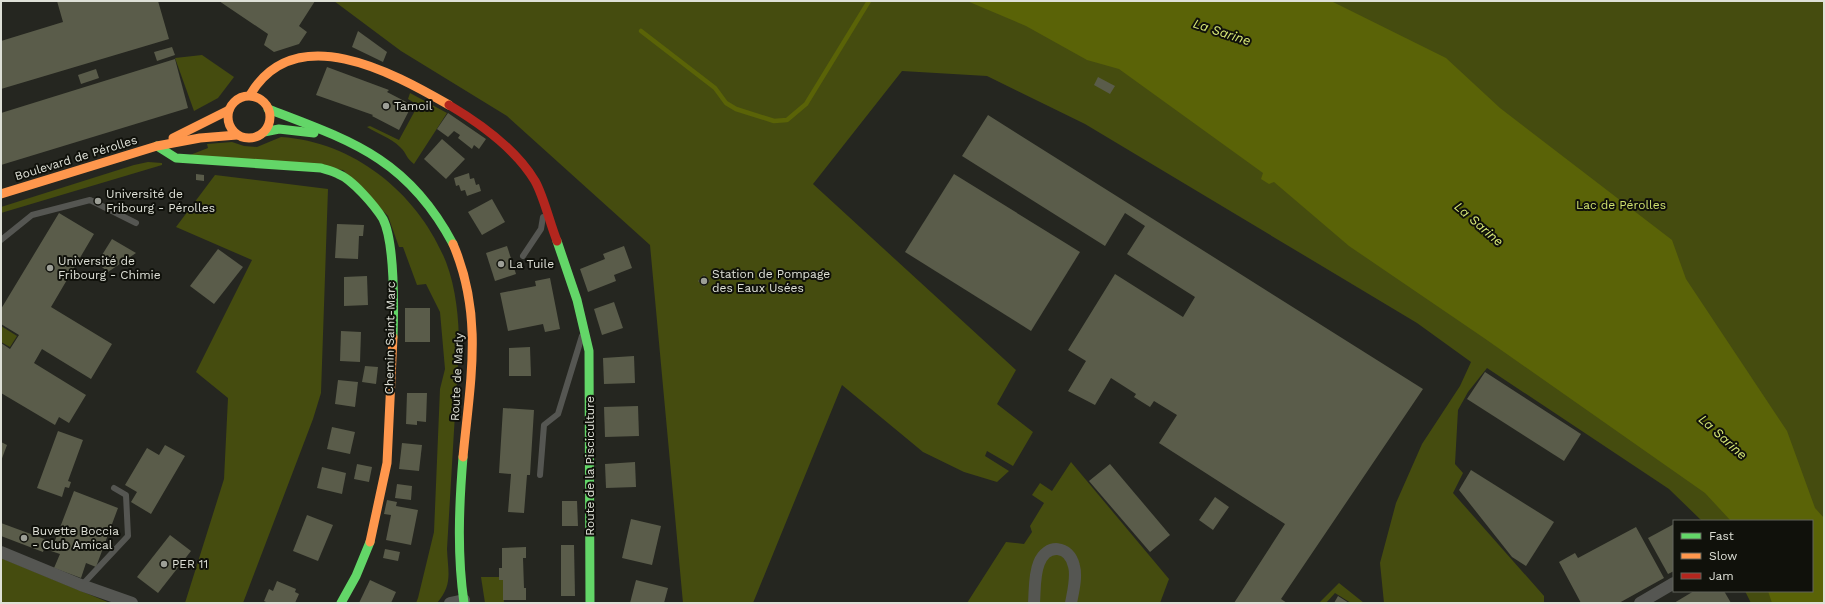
<svg xmlns="http://www.w3.org/2000/svg" width="1825" height="604" viewBox="0 0 1825 604" font-family="'Work Sans',sans-serif">
	<style>
		.green { fill: #454c0f }
		.water { fill: #5a6307 }
		.lines { fill: none; stroke-linecap: round; stroke-linejoin: round }
		.stream { stroke: #5a6307; stroke-width: 4.5 }
		.building { fill: #5a5c4a }
		.lane { stroke: #555652; stroke-width: 6 }
		.street { stroke: #555652; stroke-width: 12 }
		.fast { stroke: #63d668; stroke-width: 9 }
		.slow { stroke: #ff974d; stroke-width: 9 }
		.jam { stroke: #b3261e; stroke-width: 9 }
		.poi-dot { fill: #9d9f97; stroke: #10110b; stroke-width: 1.5 }
		.labels { text-anchor: middle; dominant-baseline: central; stroke-width: 4; stroke-linejoin: round; paint-order: stroke }
		.poi-label { font-size: 12px; fill: #dee0d7; stroke: #10110b; text-anchor: start }
		.street-label { font-size: 12px; fill: #dee0d7; stroke: #10110b }
		.park-label { font-size: 12px; fill: #d0e16e; stroke: #10110b }
		.water-label { font-size: 13px; font-style: italic; fill: #daeb78; stroke: #10110b }
	</style>
	<rect width="100%" height="100%" fill="#252620"/>
	<g class="green">
		<polygon points="334,1 1824,1 1824,603 1751,603 1745,591 1812,591 1812,521 1702,521 1669,489 1487,368 1468,392 1458,410 1455,464 1463,473 1453,493 1544,596 1544,603 1384,603 1380,563 1396,503 1422,444 1460,386 1471,362 1417,323 1085,124 987,76 902,71 813,184 1016,370 997,404 1033,432 1013,466 987,451 985,456 1009,471 997,482 964,472 923,452 842,385 753,603 683,603 650,245 507,116 401,51"/>
		<polygon points="202,55 234,77 218,98 194,111 175,58"/>
		<path d="M410 93 447 113 414 164C405 157 407 153 400 147 391 138 378 134 367 127L370 126 399 140 418 105 408 99Z"/>
		<path d="M281 137C356 142 419 195 446 262 456 288 459 319 459 346L447 549C448 573 453 584 437 603H416L418 598 434 532 440 389 445 369 440 312 426 284 417 285 403 247H399L388 216 343 170 190 155 208 148 207 144 232 142 244 146 257 147Z"/>
		<polygon points="148,162 162,163 162,165 1,213 1,207 134,165"/>
		<polygon points="215,175 328,189 321,393 313,419 243,603 185,603 224,479 228,398 196,372 252,260 176,227"/>
		<polygon points="1,326 17,336 10,347 1,342"/>
		<polygon points="1071,462 1169,579 1160,603 967,603 1006,542 1024,544 1032,532 1030,526 1044,503 1032,495 1040,483 1052,491"/>
		<polygon points="1,558 110,603 1,603"/>
		<polygon points="481,577 503,577 504,603 485,603"/>
		<polygon points="1339,583 1364,603 1351,603 1335,593 1326,603 1319,603"/>
	</g>
	<polygon class="water" points="967,1 1331,1 1446,58 1500,108 1672,240 1686,279 1787,431 1815,508 1824,518 1824,603 1772,603 1768,591 1812,591 1812,521 1731,521 1705,493 1484,338 1349,246 1274,182 1269,184 1261,179 1263,173 1119,69 1087,60 1026,26"/>
	<g class="lines">
		<polyline class="stream" points="641,31 715,88 726,103 736,109 774,121 787,120 806,104 869,1"/>
	</g>
	<g class="building">
		<polygon points="57,1 158,1 169,39 1,89 1,41 63,22"/>
		<polygon points="219,1 315,1 299,26 307,32 299,44 274,52 264,45 268,34"/>
		<polygon points="358,31 387,52 383,62 352,47"/>
		<polygon points="172,47 175,55 157,61 154,52"/>
		<polygon points="175,59 188,108 1,165 1,113"/>
		<polygon points="327,67 389,90 387,92 412,105 399,130 372,116 373,115 316,95"/>
		<polygon points="96,69 99,78 81,84 78,75"/>
		<polygon points="1098,77 1115,86 1110,94 1094,85"/>
		<polygon points="448,113 486,139 479,149 474,145 472,149 458,138 460,135 454,131 448,137 437,129"/>
		<polygon points="988,115 1423,389 1281,599 1287,603 1234,603 1285,524 1159,443 1177,415 1154,401 1150,407 1134,397 1136,394 1111,378 1095,405 1068,391 1086,361 1068,350 1115,274 1183,317 1195,297 1127,254 1145,226 1125,213 1105,246 962,156"/>
		<polygon points="442,139 465,159 446,179 424,159"/>
		<polygon points="469,173 470,179 474,178 476,185 479,184 481,191 467,196 465,190 461,191 459,185 456,186 454,178"/>
		<polygon points="196,174 204,175 204,181 196,180"/>
		<polygon points="954,174 1080,252 1031,331 905,252"/>
		<polygon points="492,199 505,222 482,235 468,212"/>
		<polygon points="59,213 94,234 51,307 112,344 91,379 42,349 34,363 86,395 69,423 59,417 55,425 1,393 1,343 10,349 19,335 1,324 1,309"/>
		<polygon points="337,224 364,225 363,236 359,236 358,259 335,258"/>
		<polygon points="112,239 136,253 108,272 97,263"/>
		<polygon points="507,246 516,274 495,281 486,253"/>
		<polygon points="624,246 632,268 614,275 616,281 588,292 580,269 605,259 603,254"/>
		<polygon points="218,249 243,267 214,304 190,286"/>
		<polygon points="704,275 710,281 704,287 698,281"/>
		<polygon points="367,276 368,305 344,306 344,277"/>
		<polygon points="550,278 560,329 545,332 543,324 508,331 500,293 536,286 535,281"/>
		<polygon points="614,302 623,328 602,335 594,309"/>
		<rect x="405" y="308" width="25" height="34"/>
		<polygon points="341,331 361,332 360,362 340,361"/>
		<polygon points="530,347 531,376 509,376 509,348"/>
		<polygon points="634,356 635,383 604,384 603,358"/>
		<polygon points="365,366 378,367 376,384 362,382"/>
		<polygon points="1485,372 1581,434 1564,461 1467,399"/>
		<polygon points="338,380 358,382 355,407 335,404"/>
		<polygon points="407,393 427,393 426,422 417,421 417,425 406,424"/>
		<polygon points="638,406 639,436 605,437 604,407"/>
		<polygon points="503,408 534,410 530,475 527,475 524,513 508,512 511,474 499,473"/>
		<polygon points="332,427 355,432 350,454 327,449"/>
		<polygon points="58,431 83,440 68,481 71,482 69,488 65,487 62,497 37,488"/>
		<polygon points="1,442 7,445 1,461"/>
		<polygon points="402,443 422,445 419,471 399,469"/>
		<polygon points="165,445 185,456 151,514 131,502 137,492 125,485 147,448 159,455"/>
		<polygon points="635,462 636,487 606,488 605,464"/>
		<polygon points="357,464 372,467 369,482 354,479"/>
		<polygon points="1110,464 1170,535 1150,552 1089,481"/>
		<polygon points="322,467 346,473 342,494 317,488"/>
		<polygon points="1471,470 1554,522 1526,566 1512,557 1459,490"/>
		<polygon points="397,484 412,486 411,500 395,498"/>
		<polygon points="74,491 118,508 96,567 86,563 81,578 54,568 60,554 51,551"/>
		<polygon points="1215,497 1229,507 1213,530 1199,520"/>
		<polygon points="387,500 397,502 396,506 418,510 411,545 386,540 391,515 384,514"/>
		<polygon points="562,501 577,501 578,526 562,526"/>
		<polygon points="307,515 333,525 318,561 293,551"/>
		<polygon points="631,519 661,526 652,565 622,558"/>
		<polygon points="1,523 47,540 43,552 1,536"/>
		<polygon points="1674,524 1674,571 1668,574 1648,538"/>
		<polygon points="1636,527 1664,578 1619,603 1581,603 1559,562 1575,553 1578,558"/>
		<polygon points="170,535 191,551 158,593 137,577"/>
		<polygon points="561,545 574,545 575,596 561,596"/>
		<polygon points="526,547 526,558 523,558 524,588 526,588 526,600 503,600 503,580 499,580 499,568 502,568 502,548"/>
		<polygon points="385,549 400,552 398,561 383,558"/>
		<polygon points="370,580 396,592 391,603 359,603"/>
		<polygon points="636,580 668,588 664,603 630,603"/>
		<polygon points="277,581 296,589 295,592 299,594 295,603 268,603 264,601 269,589 273,591"/>
		<polygon points="1694,591 1724,591 1731,603 1674,603"/>
		<polygon points="1338,596 1349,603 1334,603"/>
	</g>
	<g class="lines">
		<g class="lane">
			<polyline points="1,240 32,215 90,200 136,223"/>
			<polyline points="523,256 541,229 543,217"/>
			<polyline points="540,475 544,425 558,414 582,336"/>
			<polyline points="82,585 128,536 126,495 114,488"/>
		</g>
		<g class="street">
			<polyline points="1,552 81,585 132,603"/>
			<polyline points="450,603 464,600"/>
			<path d="M1034 603C1035 590 1034 575 1039 563 1047 543 1069 545 1074 566 1077 577 1073 592 1071 603"/>
			<polyline points="1640,603 1674,583"/>
		</g>
		<g class="fast">
			<path d="M268 109C352 141 408 159 453 244"/>
			<polyline points="264,132 279,129 314,133"/>
			<path d="M157 146 176 158 321 168C327 170 333 171 338 174 352 179 375 206 383 219 395 243 394 310 393 337"/>
			<polyline points="557,241 577,300 589,351 590,603"/>
			<path d="M463 457C459 506 457 554 464 603"/>
			<polyline points="341,603 356,576 370,542"/>
		</g>
		<g class="slow">
			<path d="M250 95C295 19 392 72 449 105"/>
			<circle cx="249" cy="117" r="21"/>
			<polyline points="173,138 229,110"/>
			<polyline points="1,194 157,146 200,138 237,135"/>
			<path d="M453 244C484 316 470 382 463 457"/>
			<polyline points="370,542 387,463 393,337"/>
		</g>
		<path class="jam" d="M449 105C481 124 516 149 535 181 544 197 550 224 557 241"/>
	</g>
	<g class="poi-dot">
		<circle cx="386" cy="106" r="4"/>
		<circle cx="98" cy="201" r="4"/>
		<circle cx="501" cy="264" r="4"/>
		<circle cx="50" cy="268" r="4"/>
		<circle cx="704" cy="281" r="4"/>
		<circle cx="24" cy="538" r="4"/>
		<circle cx="164" cy="564" r="4"/>
	</g>
	<g class="labels">
		<g class="poi-label">
			<text x="394" y="106">Tamoil</text>
			<text x="106" y="194">Université de<tspan x="106" dy="14">Fribourg - Pérolles</tspan></text>
			<text x="58" y="261">Université de<tspan x="58" dy="14">Fribourg - Chimie</tspan></text>
			<text x="509" y="264">La Tuile</text>
			<text x="712" y="274">Station de Pompage<tspan x="712" dy="14">des Eaux Usées</tspan></text>
			<text x="32" y="531">Buvette Boccia<tspan x="32" dy="14">- Club Amical</tspan></text>
			<text x="172" y="564">PER 11</text>
		</g>
		<g class="street-label">
			<text transform="translate(76 158) rotate(-17)">Boulevard de Pérolles</text>
			<text transform="translate(390 338) rotate(-89)">Chemin Saint-Marc</text>
			<text transform="translate(457 377) rotate(-87)">Route de Marly</text>
			<text transform="translate(590 466) rotate(-90)">Route de la Pisciculture</text>
		</g>
		<g class="park-label">
			<text x="1621" y="205">Lac de Pérolles</text>
		</g>
		<g class="water-label">
			<text transform="translate(1222 32) rotate(18)">La Sarine</text>
			<text transform="translate(1479 224) rotate(41)">La Sarine</text>
			<text transform="translate(1723 437) rotate(42)">La Sarine</text>
		</g>
	</g>
	<rect width="1825" height="604" fill="none" stroke="#dee0d7" stroke-width="4"/>
	<rect x="1673" y="520" width="140" height="72" fill="#10110b" stroke="#62645d"/>
	<rect x="1681" y="533" width="20" height="6" fill="#63d668" stroke="#62645d"/>
	<text x="1709" y="540" font-size="12" fill="#dee0d7">Fast</text>
	<rect x="1681" y="553" width="20" height="6" fill="#ff974d" stroke="#62645d"/>
	<text x="1709" y="560" font-size="12" fill="#dee0d7">Slow</text>
	<rect x="1681" y="573" width="20" height="6" fill="#b3261e" stroke="#62645d"/>
	<text x="1709" y="580" font-size="12" fill="#dee0d7">Jam</text>
</svg>
